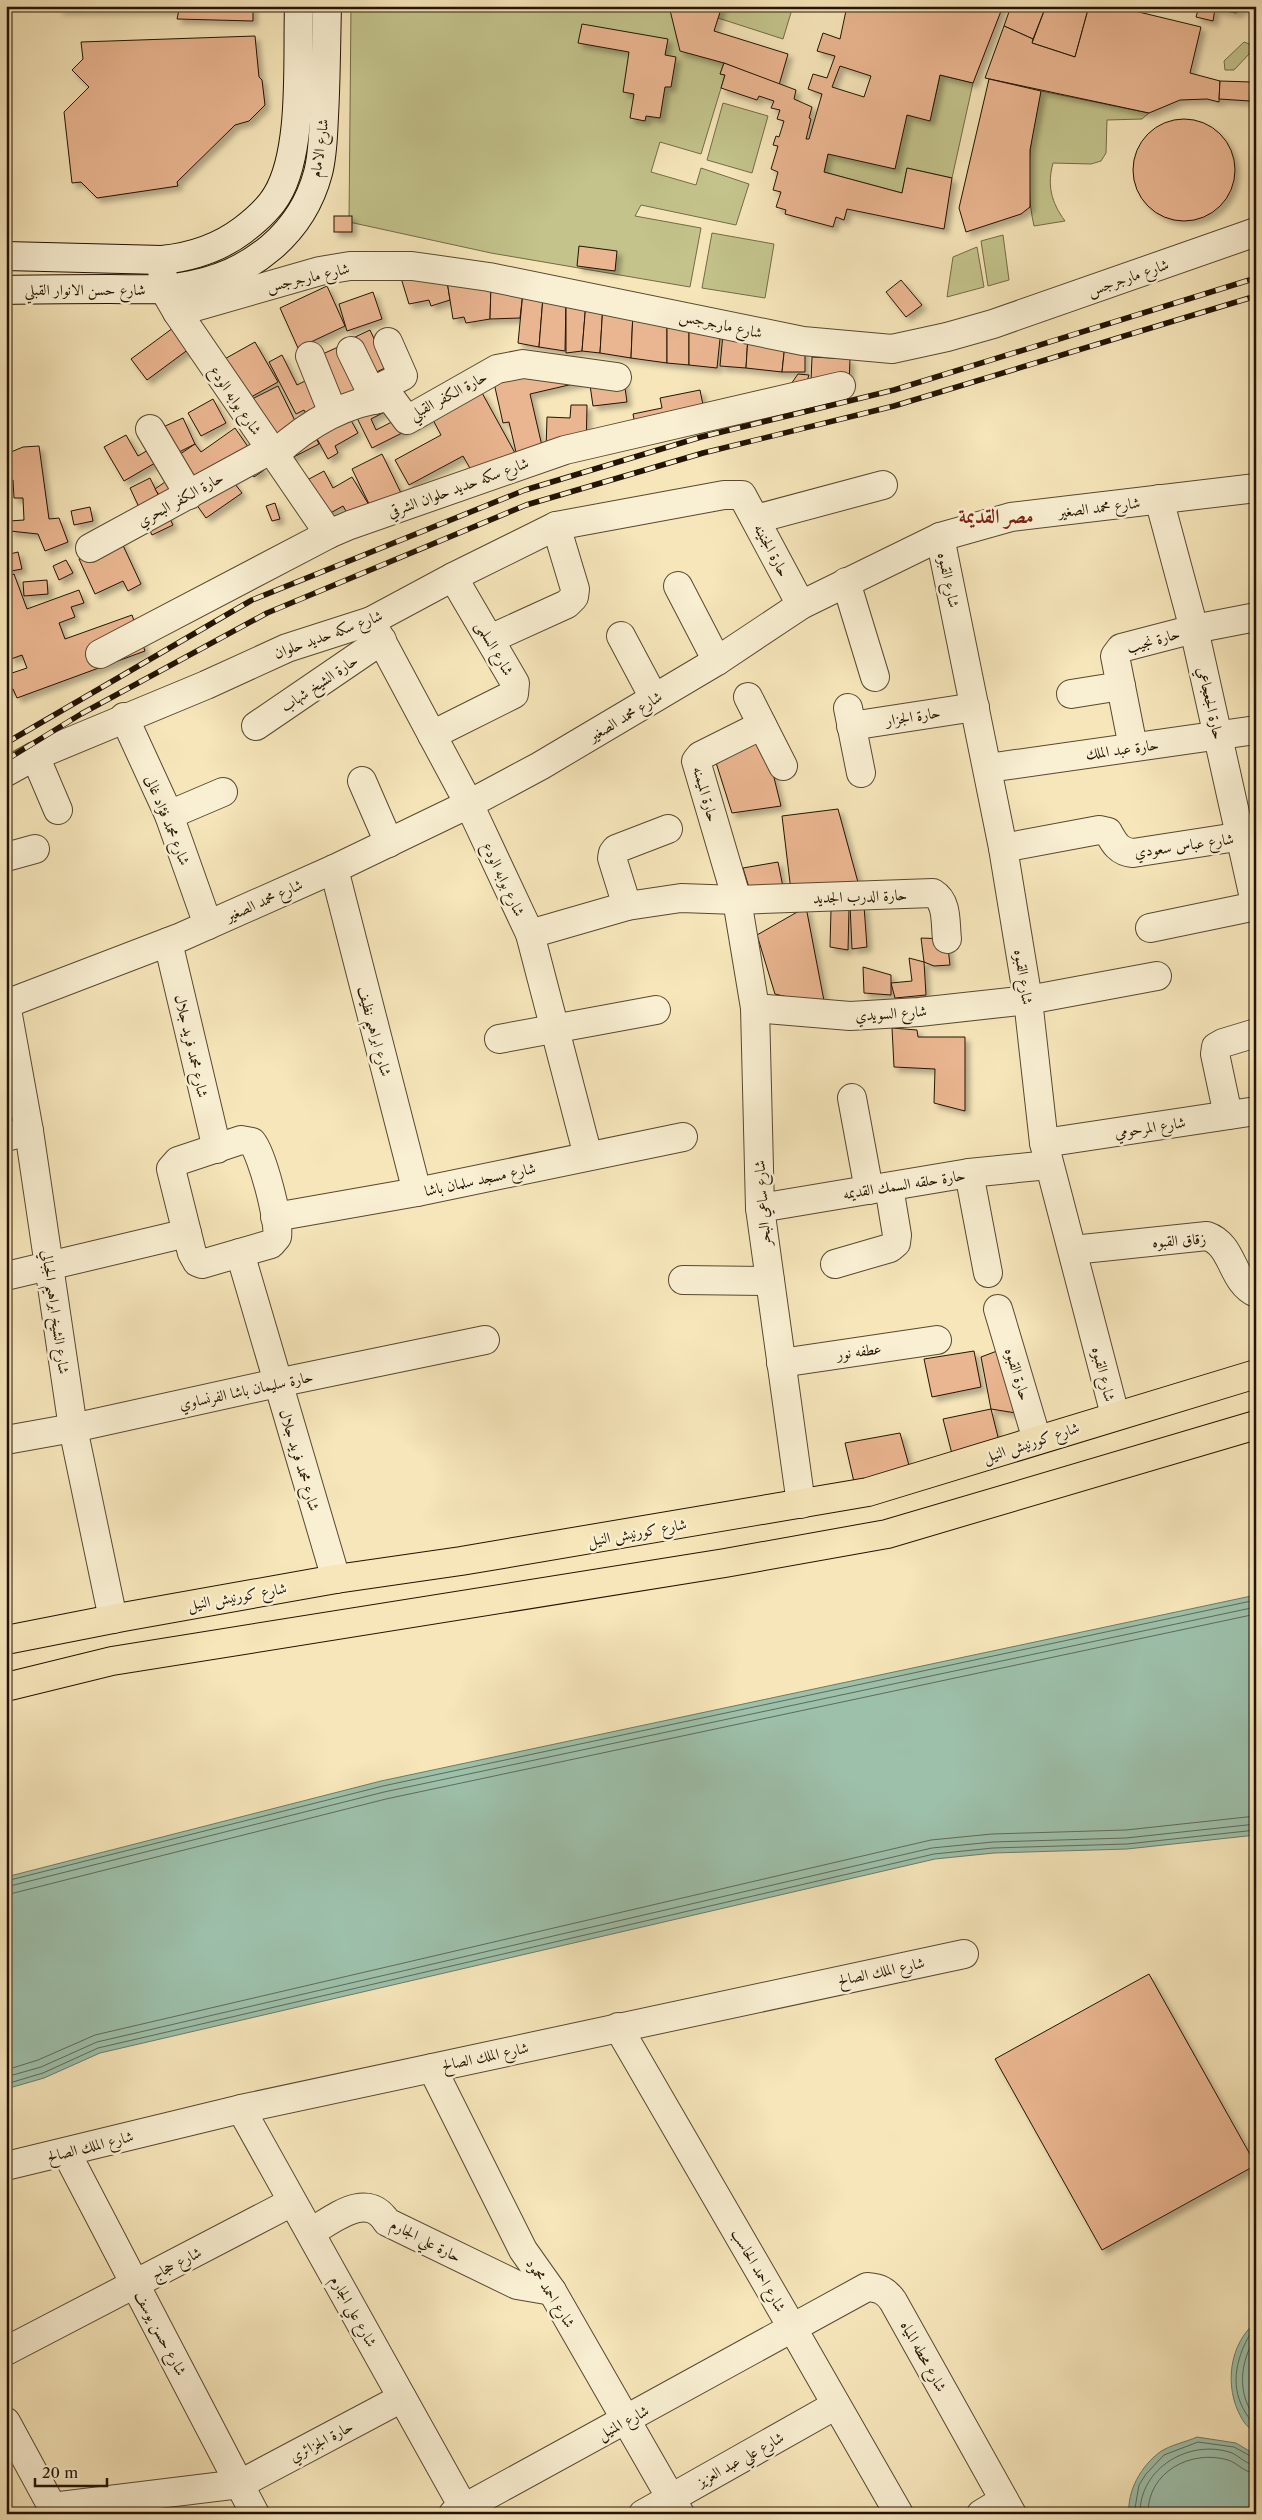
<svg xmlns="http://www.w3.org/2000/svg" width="1262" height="2520" viewBox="0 0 1262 2520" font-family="'Libre Caslon Text',Amiri,serif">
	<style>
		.green { fill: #c3c38b; stroke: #736b46 }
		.water { fill: #9dc0ab; stroke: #6c7b67 }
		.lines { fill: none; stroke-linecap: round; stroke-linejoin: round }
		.shore { stroke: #606a56; stroke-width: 1 }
		.building { fill: #eab691; stroke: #231301; fill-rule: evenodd; filter: url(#shadow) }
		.minor-casing { stroke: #58482f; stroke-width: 30 }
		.tertiary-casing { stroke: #58482f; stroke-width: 30 }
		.secondary-casing { stroke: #231301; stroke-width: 30 }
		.trunk-casing { stroke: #231301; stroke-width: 30 }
		.minor { stroke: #f9efd2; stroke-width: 28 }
		.tertiary { stroke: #f9efd2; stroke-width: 28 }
		.secondary { stroke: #f9efd2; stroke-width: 28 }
		.trunk { stroke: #f6e6ba; stroke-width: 28 }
		.rail-casing { stroke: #231301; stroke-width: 5.5 }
		.rail { stroke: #f9efd2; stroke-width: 4; stroke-dasharray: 11; stroke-linecap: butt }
		.labels { text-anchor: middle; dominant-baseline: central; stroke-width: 5; stroke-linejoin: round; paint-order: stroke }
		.street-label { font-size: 15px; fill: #231301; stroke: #f9efd2 }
		.district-label { font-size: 20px; font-weight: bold; fill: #7a1f14; stroke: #f9efd2 }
	</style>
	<defs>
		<filter id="shadow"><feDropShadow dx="4.5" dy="4.5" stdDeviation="2.5" flood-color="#0004"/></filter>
	</defs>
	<rect width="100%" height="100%" fill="#f6e6ba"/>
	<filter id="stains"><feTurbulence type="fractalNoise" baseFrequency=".004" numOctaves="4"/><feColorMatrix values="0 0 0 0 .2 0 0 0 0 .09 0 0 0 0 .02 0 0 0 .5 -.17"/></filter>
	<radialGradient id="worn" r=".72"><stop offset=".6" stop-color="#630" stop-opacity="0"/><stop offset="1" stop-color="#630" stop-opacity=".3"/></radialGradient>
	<g class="green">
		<polygon points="351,6 669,6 687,52 724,63 720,74 725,75 701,154 660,142 651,172 696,185 701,168 749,184 736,225 641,205 635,216 701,228 690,287 491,253 349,222"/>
		<polygon points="722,6 793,6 783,39 718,18"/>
		<polygon points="1244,42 1252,45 1250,53 1234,70 1225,70 1224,61"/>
		<polygon points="940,75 973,83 952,178 907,168 902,193 824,172 828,154 907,115 930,120"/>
		<path d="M1041 91 1149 113 1142 119 1107 120 1106 153 1101 161 1091 164 1053 163C1047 185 1051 202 1065 221L1034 226C1024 181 1030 135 1041 91Z"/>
		<polygon points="723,103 768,116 752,173 707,160"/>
		<polygon points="712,233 774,244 765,298 702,288"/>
		<polygon points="1003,235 1009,280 988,286 981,241"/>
		<polygon points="977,247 984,287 947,297 953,257"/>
	</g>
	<g class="water">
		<polygon points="1256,1595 1256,1835 1127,1849 994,1853 935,1859 100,2053 44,2078 6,2089 6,1877 381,1781"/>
		<path d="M1256 2322V2435C1251 2429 1244 2424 1241 2417 1224 2387 1229 2344 1256 2322Z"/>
		<path d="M1197 2437 1236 2443 1256 2455V2514H1129C1127 2491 1141 2466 1160 2452 1170 2445 1186 2442 1197 2437Z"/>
	</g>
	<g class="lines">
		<g class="shore">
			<polyline points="6,1881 383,1786 1256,1600"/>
			<polyline points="6,1887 384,1792 1256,1607"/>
			<polyline points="6,1895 386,1799 1256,1614"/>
			<polyline points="6,2070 38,2060 95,2035 931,1840 992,1834 1126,1830 1256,1816"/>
			<polyline points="6,2077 41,2067 97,2042 932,1848 993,1842 1126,1838 1256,1824"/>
			<polyline points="6,2084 43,2073 98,2048 934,1854 993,1848 1127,1844 1256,1830"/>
			<path d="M1256 2328C1249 2334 1247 2340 1243 2348 1231 2378 1234 2402 1256 2427"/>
			<path d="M1256 2337C1240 2360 1236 2395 1256 2418"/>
			<path d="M1256 2354C1248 2372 1249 2386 1256 2404"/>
			<polyline points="1134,2514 1139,2485 1146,2474 1164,2455 1198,2442 1234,2447 1256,2459"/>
			<path d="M1140 2514C1139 2468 1190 2438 1232 2453 1241 2457 1246 2465 1256 2465"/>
			<path d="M1148 2514C1147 2472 1191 2449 1228 2460 1238 2463 1244 2473 1256 2473"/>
		</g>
	</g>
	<g class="building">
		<polygon points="59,6 253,6 253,21 177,19 179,10 58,10"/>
		<polygon points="669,6 722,6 714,31 788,54 779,85 724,63 680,51"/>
		<path d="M847 6H873L883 10 884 6H1003L973 83 940 75 930 121 907 115 895 169 828 154 824 172 902 193 907 168 952 178 944 229 847 209 844 220 836 217 833 227 785 214 786 210 776 207 781 192 773 190 778 172 771 169 778 146 773 145 776 136 779 137 784 121 777 119 780 110 771 108 774 101 759 96 757 100 721 88 725 75 720 74 724 63 796 90 794 99 812 107 809 118 811 119 806 139H809L822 94 808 89 813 74 827 78 835 56 817 51 823 33 840 39ZM840 66 871 76 864 97 832 87Z"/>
		<polygon points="1011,6 1046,6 1033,39 1004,26"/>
		<polygon points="1046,6 1089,6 1075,57 1032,43"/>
		<polygon points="1089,6 1114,6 1201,27 1190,73 1220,81 1219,102 1207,99 1180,100 1149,113 985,78 1004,26 1033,39 1032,43 1075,57"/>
		<polygon points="1199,6 1245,6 1246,7 1236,13 1215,9 1213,21 1196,17"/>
		<polygon points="582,24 668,39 665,55 676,57 671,87 665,87 660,118 646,116 645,121 630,118 634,94 623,92 629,52 578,43"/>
		<polygon points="255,36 259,77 262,80 265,105 249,121 235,125 177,182 178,186 97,198 81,182 72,183 64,112 89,87 72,70 83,59 81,42"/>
		<polygon points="989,79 1041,91 1030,150 1030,207 1021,214 966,232 959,208"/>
		<polygon points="1220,81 1251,82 1250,101 1219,99"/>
		<circle cx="1184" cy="170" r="51"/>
		<rect x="334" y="216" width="18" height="16"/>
		<polygon points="579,246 617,251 615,271 577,266"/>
		<polygon points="401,278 447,281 450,300 431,306 429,300 409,304"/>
		<polygon points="901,280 922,305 906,317 886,292"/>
		<polygon points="447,281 491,285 490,319 466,323 464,317 453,319"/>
		<polygon points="491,285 523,292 520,318 490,319"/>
		<polygon points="327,286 345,326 298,348 280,308"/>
		<polygon points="373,292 382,319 347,331 339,304"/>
		<polygon points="523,292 543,297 539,347 518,343"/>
		<polygon points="543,297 566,300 565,351 539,347"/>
		<polygon points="566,300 586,302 582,351 566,353"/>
		<polygon points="586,302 603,304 600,353 582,351"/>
		<polygon points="603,304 633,311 631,358 600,353"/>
		<polygon points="633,311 667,320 667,363 631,358"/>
		<polygon points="667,320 689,323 689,365 667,363"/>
		<polygon points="689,323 721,329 717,368 689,365"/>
		<polygon points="177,325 193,346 147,380 131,359"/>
		<polygon points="370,330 387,367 370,375 353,338"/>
		<polygon points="723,334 748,336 746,368 720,366"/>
		<polygon points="748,336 785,344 782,372 746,368"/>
		<polygon points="255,342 278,382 244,401 221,361"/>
		<polygon points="347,343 368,389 337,403 316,357"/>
		<polygon points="785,344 805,346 805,372 782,372"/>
		<polygon points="282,355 297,385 311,378 328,411 310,421 304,410 296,414 269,362"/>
		<polygon points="812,357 850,359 849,384 811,382"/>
		<polygon points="581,361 586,381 530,394 542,446 516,452 509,422 503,423 494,383"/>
		<polygon points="622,367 627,402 593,406 588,371"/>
		<polygon points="798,374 809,375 805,387 791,384"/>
		<polygon points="278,386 298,427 308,422 319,444 276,466 244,403"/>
		<polygon points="700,390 706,420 637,435 633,414 662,408 660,398"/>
		<polygon points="481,391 515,453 475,477 463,456 409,485 395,460 441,435 432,418"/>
		<polygon points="213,399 226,423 201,436 188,413"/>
		<polygon points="342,404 358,433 335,446 338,453 328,459 310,426"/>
		<polygon points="400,404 371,419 376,430 425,405 432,418 372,448 351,406"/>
		<polygon points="571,405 587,405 586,451 546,450 547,417 570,418"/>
		<polygon points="183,418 195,444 175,454 163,427"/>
		<polygon points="235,428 264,470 254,477 248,468 231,479 242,493 206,518 167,463 195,444 201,452"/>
		<polygon points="126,435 138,456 160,443 167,456 124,481 104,447"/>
		<polygon points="39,446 49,519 59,518 68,542 45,551 38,534 10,531 9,521 24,520 23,498 14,498 13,480 6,480 6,454 23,447"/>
		<polygon points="382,454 401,493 371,508 352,469"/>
		<polygon points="324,471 333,488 352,477 369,505 349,516 343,506 316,521 296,486"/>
		<polygon points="150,478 173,525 152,535 130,488"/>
		<polygon points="165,482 177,498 166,505 155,489"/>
		<polygon points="275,503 280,519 272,521 266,506"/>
		<polygon points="90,507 93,521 74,525 71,511"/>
		<polygon points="120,539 141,584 128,591 123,581 95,594 79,559"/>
		<polygon points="18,552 22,569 6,572 6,555"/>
		<polygon points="66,560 73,573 59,580 53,566"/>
		<polygon points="14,574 27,609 79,590 84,603 71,607 75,617 59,623 65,639 132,615 145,651 17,698 13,689 6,691 6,675 27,668 22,655 11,659 6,645 6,577"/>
		<polygon points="47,580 48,594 24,596 23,582"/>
		<polygon points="764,737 781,806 732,813 712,750"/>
		<polygon points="838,809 859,886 791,891 782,816"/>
		<polygon points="778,862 784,892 751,894 743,868"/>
		<polygon points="850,905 864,906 867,947 852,949"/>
		<polygon points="806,907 825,1006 775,994 757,935"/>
		<polygon points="849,909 848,950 830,947 831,910"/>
		<polygon points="921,938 947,939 950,965 934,966 924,962"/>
		<polygon points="909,958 924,962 926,995 895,998 891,983 912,981"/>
		<polygon points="863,967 891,975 891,995 864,993"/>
		<polygon points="892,1028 917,1030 918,1037 965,1037 965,1111 934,1103 935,1069 894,1067"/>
		<polygon points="1005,1348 1016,1413 991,1409 981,1357"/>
		<polygon points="974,1351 981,1387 932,1397 924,1359"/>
		<polygon points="991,1409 1000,1445 952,1454 943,1419"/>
		<polygon points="900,1433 910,1469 854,1482 845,1443"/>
		<polygon points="1149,1974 1256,2165 1102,2250 995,2059"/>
	</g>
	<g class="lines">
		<g class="minor-casing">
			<g id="minor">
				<polyline points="162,260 163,288 177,312 329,534"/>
				<polyline points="177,312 320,271 350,266 412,266 489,277 803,341 892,349 947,337 993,324 1256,232"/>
				<polyline points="351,351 375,400"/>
				<polyline points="310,356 333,413"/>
				<polyline points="386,397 383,386 403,376 388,342"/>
				<polyline points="150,429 189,495"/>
				<path d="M274 455C306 425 344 402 390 397L407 420 497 369 523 364 617 377"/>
				<polyline points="1159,499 1194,629 1256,907"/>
				<polyline points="756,519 883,485"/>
				<polyline points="940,537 1003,848 1028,1000 1044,1143 1115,1415"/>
				<polyline points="90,548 270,450"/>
				<polyline points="846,582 875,677"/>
				<polyline points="678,586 717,661"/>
				<polyline points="371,621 469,804 530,934 588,1156"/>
				<polyline points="621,636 654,698"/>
				<polyline points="490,639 567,604 574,597 575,589 556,526"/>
				<polyline points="100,654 329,534 350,525 565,450 841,386"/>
				<polyline points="1071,694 1121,686"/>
				<polyline points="748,697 783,766"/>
				<polyline points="848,708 861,773"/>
				<polyline points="124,717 169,815 208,925"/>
				<polyline points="762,725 700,756 696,761 737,900 755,1008 760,1208 801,1504"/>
				<polyline points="256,726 382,640"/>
				<polyline points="851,726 975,707"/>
				<polyline points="432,735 514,694 515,683 453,577"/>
				<polyline points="1133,747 1115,656 1121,648 1194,629 1256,617"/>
				<polyline points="35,756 58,810"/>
				<polyline points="988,768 1256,730"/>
				<polyline points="6,772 35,756 206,685 287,648 371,621 453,577 556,526 724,495 742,495 801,605"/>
				<polyline points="362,781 389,843"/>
				<polyline points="169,815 223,792"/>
				<path d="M1003 848 1099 830 1108 832C1114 843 1119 852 1133 853L1256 834"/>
				<polyline points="6,857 35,849"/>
				<polyline points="334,869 417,1192"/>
				<polyline points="627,906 612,858 613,853 616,849 668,829"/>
				<polyline points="1150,928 1256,906"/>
				<path d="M530 934 627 906 681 898 737 900 933 893C948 902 945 923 947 939"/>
				<polyline points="168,942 217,1149"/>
				<polyline points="6,1004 181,937 334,869 469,804 540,766 717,661 801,605 940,537 1011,517 1256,488"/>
				<polyline points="6,1004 29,1131 73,1428 113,1619"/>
				<polyline points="755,1008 850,1016 919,1012 1028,1000 1157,976"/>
				<polyline points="499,1039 656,1010"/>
				<polyline points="852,1098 869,1190"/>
				<polyline points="1228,1115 1215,1054 1216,1047 1223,1043 1256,1033"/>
				<polyline points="6,1137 29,1131"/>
				<path d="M241 1140 252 1142C262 1154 280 1221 277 1237L271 1244 202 1264 197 1262 192 1253 171 1169 178 1161Z"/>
				<polyline points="1044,1143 1256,1111"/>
				<polyline points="969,1173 988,1273"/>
				<polyline points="760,1208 969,1173 1049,1165"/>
				<polyline points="275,1217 417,1192 683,1137"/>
				<path d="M1073 1250 1207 1236C1234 1245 1231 1282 1256 1293"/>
				<polyline points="240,1253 336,1579"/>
				<polyline points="835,1264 890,1248 896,1243 897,1235 889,1187"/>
				<polyline points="6,1276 187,1233"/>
				<polyline points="683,1280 770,1281"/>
				<polyline points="998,1309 1037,1440"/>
				<polyline points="781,1363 937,1340"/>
				<polyline points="6,1440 73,1428 277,1383 485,1340"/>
				<polyline points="432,2068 523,2250 552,2291 680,2514"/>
				<polyline points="241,2109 467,2514"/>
				<polyline points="66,2152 255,2514"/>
				<path d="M311 2232C334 2219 367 2190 387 2222L517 2285 552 2291"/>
				<polyline points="793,2329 899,2514"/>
				<polyline points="6,2351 292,2202"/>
				<polyline points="6,2422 56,2514"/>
				<polyline points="52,2507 240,2484 402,2398"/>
				<polyline points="643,2514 836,2405"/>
				<polyline points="981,2514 1004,2500"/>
			</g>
		</g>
		<g class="tertiary-casing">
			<g id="tertiary">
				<polyline points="618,2027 793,2329"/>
				<polyline points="6,2166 241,2109 964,1954"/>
				<path d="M453 2514 867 2287C880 2288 886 2291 893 2301L1012 2514"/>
			</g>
		</g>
		<g class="secondary-casing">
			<g id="secondary">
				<path d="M6 256 162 260C192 257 218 249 243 230 256 220 269 209 277 195 304 150 297 59 299 6"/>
				<path d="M6 290C40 289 75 289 109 289 136 289 165 291 192 285 252 273 302 233 318 173 323 154 323 135 324 116 326 80 326 43 327 6"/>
			</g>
		</g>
		<g class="trunk-casing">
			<g id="trunk">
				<polyline points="6,1640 123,1617 336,1579 461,1561 868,1492 1256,1374"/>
				<polyline points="6,1687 112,1661 725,1563 887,1534 1256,1425"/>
			</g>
		</g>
		<use href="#minor" class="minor"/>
		<use href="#tertiary" class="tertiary"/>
		<use href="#secondary" class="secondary"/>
		<use href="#trunk" class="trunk"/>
		<g class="rail-casing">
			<g id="rail">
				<polyline points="6,743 252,600 525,490 701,437 894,390 1256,278"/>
				<polyline points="6,760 81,714 267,613 526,505 703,453 894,406 1256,296"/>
			</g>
		</g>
		<use href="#rail" class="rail"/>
	</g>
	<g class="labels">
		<g class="street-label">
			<text transform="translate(319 148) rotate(-82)">شارع الامام</text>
			<text transform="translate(308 277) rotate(-13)">شارع مارجرجس</text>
			<text transform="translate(1128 277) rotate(-19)">شارع مارجرجس</text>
			<text x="85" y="289">شارع حسن الانوار القبلي</text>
			<text transform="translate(721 324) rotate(12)">شارع مارجرجس</text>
			<text transform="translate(448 395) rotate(-28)">حارة الكفر القبلي</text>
			<text transform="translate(236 400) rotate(56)">شارع بوابه الودع</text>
			<text transform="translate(458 487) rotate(-20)">شارع سكه حديد حلوان الشرقي</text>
			<text transform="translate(180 499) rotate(-29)">حارة الكفر البحري</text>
			<text transform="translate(1099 507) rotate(-7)">شارع محمد الصغير</text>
			<text transform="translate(772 550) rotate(62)">حارة الجنينه</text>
			<text transform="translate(949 580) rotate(78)">شارع القبوه</text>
			<text transform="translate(328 634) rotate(-20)">شارع سكه حديد حلوان</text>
			<text transform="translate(1153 640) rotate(-16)">حارة نجيب</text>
			<text transform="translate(495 648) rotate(60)">شارع السلمى</text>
			<text transform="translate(319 683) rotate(-34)">حارة الشيخ شهاب</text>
			<text transform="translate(1211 703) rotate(77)">حارة الجعجاعي</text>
			<text transform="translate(625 716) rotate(-31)">شارع محمد الصغير</text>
			<text transform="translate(913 716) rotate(-9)">حارة الجزار</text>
			<text transform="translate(1122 749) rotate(-8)">حارة عبد الملك</text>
			<text transform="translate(706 794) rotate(74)">حارة الميمنه</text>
			<text transform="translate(168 820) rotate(68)">شارع محمد فؤاد غالى</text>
			<text transform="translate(1184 845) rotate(-8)">شارع عباس سعودي</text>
			<text transform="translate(504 879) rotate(65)">شارع بوابه الودع</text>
			<text transform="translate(860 896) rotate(-2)">حارة الدرب الجديد</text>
			<text transform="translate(264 900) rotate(-24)">شارع محمد الصغير</text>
			<text transform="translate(1024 977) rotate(81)">شارع القبوه</text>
			<text transform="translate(891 1013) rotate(-4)">شارع السويدي</text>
			<text transform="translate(375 1031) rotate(75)">شارع ابراهيم نظيف</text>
			<text transform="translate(192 1046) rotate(77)">شارع محمد فريد جلال</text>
			<text transform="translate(1150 1127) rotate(-9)">شارع المرحومي</text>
			<text transform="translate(480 1179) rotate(-12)">شارع مسجد سلمان باشا</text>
			<text transform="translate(904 1184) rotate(-9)">حارة حلقه السمك القديمه</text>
			<text transform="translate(762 1203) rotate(-94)">شارع ساعي البحر</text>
			<text transform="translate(1179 1240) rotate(-4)">زقاق القبوه</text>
			<text transform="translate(56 1312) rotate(82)">شارع الشيخ ابراهيم الجبالي</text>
			<text transform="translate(859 1351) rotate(-8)">عطفه نور</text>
			<text transform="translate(1018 1374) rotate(73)">حارة القبوه</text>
			<text transform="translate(1104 1374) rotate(76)">شارع القبوه</text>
			<text transform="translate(246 1390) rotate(-12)">حارة سليمان باشا الفرنساوي</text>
			<text transform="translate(1031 1442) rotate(-18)">شارع كورنيش النيل</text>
			<text transform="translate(300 1460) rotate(73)">شارع محمد فريد جلال</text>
			<text transform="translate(637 1532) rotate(-10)">شارع كورنيش النيل</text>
			<text transform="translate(237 1596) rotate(-10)">شارع كورنيش النيل</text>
			<text transform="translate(881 1971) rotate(-12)">شارع الملك الصالح</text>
			<text transform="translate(485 2056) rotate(-12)">شارع الملك الصالح</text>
			<text transform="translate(90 2146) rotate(-14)">شارع الملك الصالح</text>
			<text transform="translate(426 2240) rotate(27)">حارة علي الجارم</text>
			<text transform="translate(176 2263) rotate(-27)">شارع حجاج</text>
			<text transform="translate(759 2270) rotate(60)">شارع احمد الحاسب</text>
			<text transform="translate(551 2293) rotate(58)">شارع احمد محمود</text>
			<text transform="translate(354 2311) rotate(61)">شارع علي الجارم</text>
			<text transform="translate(161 2333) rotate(62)">شارع حسن يوسف</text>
			<text transform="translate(924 2356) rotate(61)">شارع محطه المياه</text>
			<text transform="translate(623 2422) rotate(-28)">شارع المنيل</text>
			<text transform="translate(321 2441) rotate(-28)">حارة الجزائري</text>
			<text transform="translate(740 2459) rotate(-29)">شارع علي عبد العزيز</text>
		</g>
		<g class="district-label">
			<text x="996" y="516">مصر القديمة</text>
		</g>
	</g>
	<rect width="1262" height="2520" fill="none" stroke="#f6e6ba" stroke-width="25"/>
	<rect x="8" y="8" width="1247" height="2505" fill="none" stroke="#231301" stroke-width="2.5"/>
	<rect x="12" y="12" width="1237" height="2495" fill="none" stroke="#231301"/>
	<path d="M35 2478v8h72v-8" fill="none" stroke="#231301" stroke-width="2.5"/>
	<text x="42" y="2478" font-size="15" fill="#231301" stroke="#f9efd2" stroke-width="4" paint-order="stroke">20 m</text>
	<rect width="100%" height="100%" filter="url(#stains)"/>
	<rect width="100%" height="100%" fill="url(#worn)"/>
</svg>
